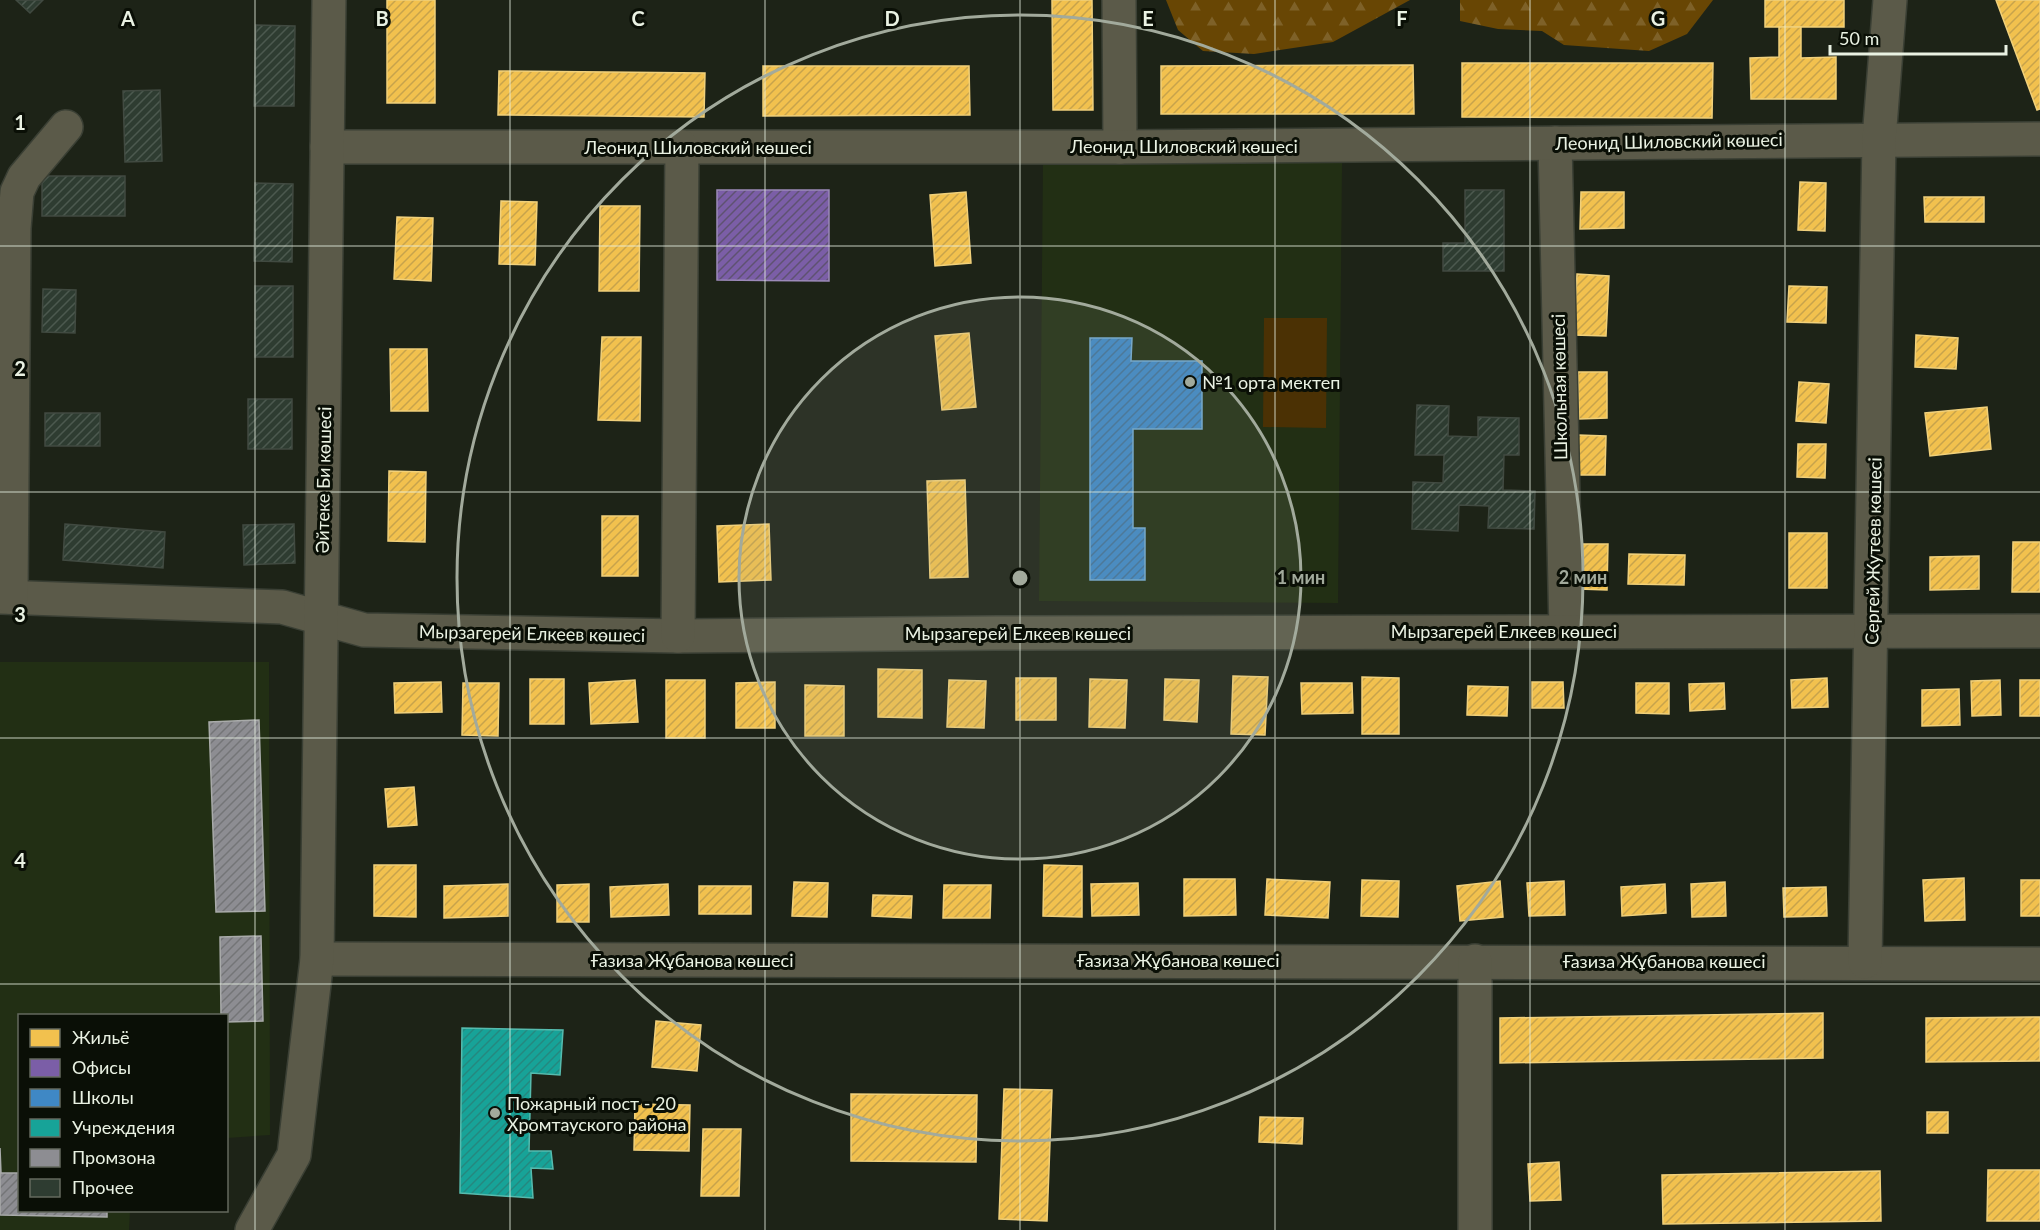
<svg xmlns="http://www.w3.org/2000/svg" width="2040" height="1230" viewBox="0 0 2040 1230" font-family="Lato,sans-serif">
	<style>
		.built { fill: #222f14 }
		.forest { fill: url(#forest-firs) }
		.pitch { fill: #4b3104 }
		.homes { fill: url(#homes-hatch); stroke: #f0d07b; stroke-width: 1.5 }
		.offices { fill: url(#offices-hatch); stroke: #9c8ab9; stroke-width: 1.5 }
		.schools { fill: url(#schools-hatch); stroke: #72a8ce; stroke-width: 1.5 }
		.public { fill: url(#public-hatch); stroke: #56bbae; stroke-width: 1.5 }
		.industry { fill: url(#industry-hatch); stroke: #a9abaa; stroke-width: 1.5 }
		.building { fill: url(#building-hatch); stroke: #414a41; stroke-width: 1.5 }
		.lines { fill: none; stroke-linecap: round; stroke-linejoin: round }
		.minor-casing { stroke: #3a3f34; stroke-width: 36 }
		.minor { stroke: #5b5a49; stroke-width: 33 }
		.grid { fill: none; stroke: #eaf2e3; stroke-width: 1.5; stroke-opacity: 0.55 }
		.ring { fill: none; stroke: #a2aa9c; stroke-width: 3 }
		.poi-dot { fill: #a2aa9c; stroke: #0a0f06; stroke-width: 2 }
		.labels { text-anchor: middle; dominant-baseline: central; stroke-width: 6; stroke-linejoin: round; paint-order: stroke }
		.street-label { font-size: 18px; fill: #eaf2e3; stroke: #0a0f06 }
		.poi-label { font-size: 18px; fill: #eaf2e3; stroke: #0a0f06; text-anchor: start }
		.grid-label { font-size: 20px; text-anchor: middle; font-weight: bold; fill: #eaf2e3; stroke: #0a0f06; stroke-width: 6; stroke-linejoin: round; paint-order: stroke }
		.centre { fill: #a2aa9c; stroke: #0a0f06; stroke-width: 3 }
		.ring-label { font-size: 18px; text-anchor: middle; font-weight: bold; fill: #a2aa9c; stroke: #0a0f06; stroke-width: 6; stroke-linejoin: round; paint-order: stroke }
	</style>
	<defs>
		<pattern id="forest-firs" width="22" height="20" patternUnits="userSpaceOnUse" patternTransform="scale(1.5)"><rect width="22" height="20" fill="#684604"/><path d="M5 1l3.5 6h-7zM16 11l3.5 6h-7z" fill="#7e6128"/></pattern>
		<pattern id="homes-hatch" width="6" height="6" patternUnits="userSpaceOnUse" patternTransform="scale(1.5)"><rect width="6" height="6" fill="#f2c14e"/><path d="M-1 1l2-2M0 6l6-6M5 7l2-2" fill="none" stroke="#c7a34c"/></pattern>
		<pattern id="offices-hatch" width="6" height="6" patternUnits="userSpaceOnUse" patternTransform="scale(1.5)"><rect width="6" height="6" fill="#7b5ea7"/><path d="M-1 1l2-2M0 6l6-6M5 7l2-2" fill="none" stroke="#5e5271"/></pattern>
		<pattern id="schools-hatch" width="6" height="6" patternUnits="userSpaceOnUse" patternTransform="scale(1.5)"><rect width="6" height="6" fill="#3f88c5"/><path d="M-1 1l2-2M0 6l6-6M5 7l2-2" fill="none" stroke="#417298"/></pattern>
		<pattern id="public-hatch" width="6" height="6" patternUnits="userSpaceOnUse" patternTransform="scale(1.5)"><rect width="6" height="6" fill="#17a398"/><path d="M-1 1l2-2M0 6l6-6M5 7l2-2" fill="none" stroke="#25887f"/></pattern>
		<pattern id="industry-hatch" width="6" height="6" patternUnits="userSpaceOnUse" patternTransform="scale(1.5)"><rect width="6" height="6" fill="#8d8d92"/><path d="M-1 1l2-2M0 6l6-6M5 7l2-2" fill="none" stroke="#747577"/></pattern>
		<pattern id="building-hatch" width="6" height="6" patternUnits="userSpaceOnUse" patternTransform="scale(1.5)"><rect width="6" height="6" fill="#2e3c31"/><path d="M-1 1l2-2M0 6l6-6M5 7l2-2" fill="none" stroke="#4c594f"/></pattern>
	</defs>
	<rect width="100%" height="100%" fill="#1d2317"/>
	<g class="built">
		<polygon points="1043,161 1342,163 1338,603 1039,601"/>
		<polygon points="0,662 269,662 270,1135 227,1138 226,1016 20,1016 20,1210 130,1211 129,1230 0,1230"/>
	</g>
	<g class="forest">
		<polygon points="1166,0 1410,0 1333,42 1254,54 1203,51 1178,30"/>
		<polygon points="1460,0 1713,0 1687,34 1649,51 1564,45 1542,31 1498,29 1460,21"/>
	</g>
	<polygon class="pitch" points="1264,318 1327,318 1326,428 1263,427"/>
	<g class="homes">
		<rect x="387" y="0" width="48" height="103"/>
		<polygon points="1052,0 1092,0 1093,110 1053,110"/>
		<rect x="1765" y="0" width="79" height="27"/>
		<polygon points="1996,0 2040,0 2040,109 2037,110"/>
		<polygon points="1779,27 1801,27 1801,58 1836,57 1836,99 1751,99 1750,58 1779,57"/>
		<polygon points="1462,63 1713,63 1712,118 1462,117"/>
		<polygon points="1413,65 1414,114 1161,114 1161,66"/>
		<polygon points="763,66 969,66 970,115 763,116"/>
		<polygon points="499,71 705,73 704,117 498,115"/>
		<polygon points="1800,182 1826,183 1825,231 1798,230"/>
		<polygon points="966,192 971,263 935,266 930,195"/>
		<polygon points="1581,192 1624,192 1624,228 1580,229"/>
		<polygon points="1924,197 1984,197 1984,222 1925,222"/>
		<polygon points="501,201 537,202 535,265 499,264"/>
		<polygon points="600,206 640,206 639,291 599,291"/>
		<polygon points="397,217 433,218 431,281 394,279"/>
		<polygon points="1577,274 1609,276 1606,336 1574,335"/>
		<polygon points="1789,286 1827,287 1826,323 1787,322"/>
		<polygon points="969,333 976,407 942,410 935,336"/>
		<polygon points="1916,335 1958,338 1956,369 1915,367"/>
		<polygon points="602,337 641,337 640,421 598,420"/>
		<polygon points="390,349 427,349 428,411 391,411"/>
		<polygon points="1578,372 1607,372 1607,418 1579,419"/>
		<polygon points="1799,382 1829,384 1826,423 1796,421"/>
		<polygon points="1987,407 1991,449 1930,456 1925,413"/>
		<polygon points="1578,435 1606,436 1605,475 1577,475"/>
		<polygon points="1798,444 1826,444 1825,478 1797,477"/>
		<polygon points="389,471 426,472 425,542 388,541"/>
		<polygon points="965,480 968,577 930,578 927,481"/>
		<rect x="602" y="516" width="36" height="60"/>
		<polygon points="769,524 771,580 719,582 717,526"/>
		<rect x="1789" y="533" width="38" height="55"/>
		<polygon points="2013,542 2040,542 2040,592 2012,592"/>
		<polygon points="1580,544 1608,544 1607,590 1579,589"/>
		<polygon points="1629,554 1685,555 1684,585 1628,584"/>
		<polygon points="1979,556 1979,589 1930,590 1930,557"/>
		<polygon points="878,669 922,670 922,718 878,717"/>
		<polygon points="1233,676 1268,677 1265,735 1231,734"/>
		<polygon points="1362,677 1399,678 1399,734 1362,734"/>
		<rect x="1016" y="678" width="40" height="42"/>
		<polygon points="1827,678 1828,707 1792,708 1791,680"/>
		<rect x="530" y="679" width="34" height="45"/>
		<polygon points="1090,679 1127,680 1125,728 1089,727"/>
		<polygon points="1165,679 1199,680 1197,722 1164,720"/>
		<polygon points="635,680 638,722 591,724 589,683"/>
		<rect x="666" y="680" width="39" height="58"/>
		<polygon points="949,680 986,681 984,728 947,727"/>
		<polygon points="2000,680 2001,715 1972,716 1971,681"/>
		<rect x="2020" y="680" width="20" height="36"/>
		<polygon points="441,682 442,712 395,713 394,683"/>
		<polygon points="775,682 775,728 736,728 736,683"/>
		<polygon points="1532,682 1563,682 1564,708 1532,708"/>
		<polygon points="463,683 499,683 498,736 462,735"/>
		<polygon points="1301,683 1352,683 1353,713 1302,714"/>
		<polygon points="1636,683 1669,683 1669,714 1636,713"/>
		<polygon points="1724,683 1725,709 1690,711 1689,684"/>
		<polygon points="805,685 844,686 844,736 805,736"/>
		<polygon points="1468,686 1508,687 1507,716 1467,715"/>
		<polygon points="1959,689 1960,725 1922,726 1922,690"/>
		<polygon points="414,787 417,825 388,827 385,789"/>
		<polygon points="374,865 416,865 416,917 374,916"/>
		<polygon points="1044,865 1082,866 1082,917 1043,916"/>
		<polygon points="1964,878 1965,920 1925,921 1923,880"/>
		<polygon points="1184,879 1235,879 1236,915 1184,916"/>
		<polygon points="1267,879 1330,882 1328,918 1265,915"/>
		<polygon points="1362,880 1399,881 1398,917 1361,916"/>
		<rect x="2021" y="880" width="19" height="36"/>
		<polygon points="1500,881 1503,917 1460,921 1457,886"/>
		<polygon points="1564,881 1565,915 1529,916 1527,883"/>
		<polygon points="794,882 828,883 827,917 792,916"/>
		<polygon points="1725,882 1726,916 1692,917 1691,884"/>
		<polygon points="1138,883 1139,915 1092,916 1091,884"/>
		<polygon points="508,884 508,916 444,918 444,886"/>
		<polygon points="589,884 589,922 557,922 557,885"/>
		<polygon points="668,884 669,915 611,917 610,887"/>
		<polygon points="1665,884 1666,913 1622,916 1621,887"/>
		<polygon points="944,885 991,885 990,918 943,918"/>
		<rect x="699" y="886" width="52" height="28"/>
		<polygon points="1826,887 1827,916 1784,917 1783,888"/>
		<polygon points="873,895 912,896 911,918 872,916"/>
		<polygon points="1823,1013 1823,1058 1500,1063 1500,1018"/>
		<polygon points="2040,1017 2040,1061 1926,1062 1926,1018"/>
		<polygon points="656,1021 701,1025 697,1071 652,1067"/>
		<polygon points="1004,1089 1052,1090 1047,1221 999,1219"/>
		<polygon points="851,1094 977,1095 976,1162 851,1161"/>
		<polygon points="635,1104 690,1105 689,1151 634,1150"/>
		<rect x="1927" y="1112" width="21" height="21"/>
		<polygon points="1260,1117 1303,1118 1302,1144 1259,1142"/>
		<polygon points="703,1129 741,1129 739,1196 701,1196"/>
		<polygon points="1559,1162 1561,1200 1530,1201 1528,1164"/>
		<polygon points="1988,1170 2040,1170 2040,1221 1987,1221"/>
		<polygon points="1880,1171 1881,1221 1663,1224 1662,1175"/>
	</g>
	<polygon class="offices" points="717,190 829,190 829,281 717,280"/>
	<polygon class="schools" points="1090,338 1132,338 1131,361 1202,361 1202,429 1133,429 1133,528 1145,528 1145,580 1090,580"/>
	<polygon class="public" points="462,1028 563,1030 560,1075 531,1073 529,1151 551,1151 553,1169 531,1168 533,1198 460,1193"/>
	<g class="industry">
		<polygon points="259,720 265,911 216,912 209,722"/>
		<polygon points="261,936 263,1021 226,1022 226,1016 221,1016 220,937"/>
		<polygon points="0,1148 1,1173 20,1173 20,1210 107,1210 107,1217 0,1215"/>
	</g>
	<g class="building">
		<polygon points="16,0 43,0 30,13"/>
		<polygon points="256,25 295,26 294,106 254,106"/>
		<polygon points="160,90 162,161 125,162 123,91"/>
		<rect x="42" y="176" width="83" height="40"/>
		<polygon points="255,183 293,184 292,262 254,261"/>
		<polygon points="1465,190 1504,190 1504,271 1443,271 1443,243 1465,243"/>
		<rect x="255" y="286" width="38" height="71"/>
		<polygon points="43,289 76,290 75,333 42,332"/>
		<rect x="248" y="399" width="44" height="50"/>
		<polygon points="1417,405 1449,406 1448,436 1478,437 1478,417 1519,418 1519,455 1504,455 1503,490 1535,491 1534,529 1488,528 1489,506 1459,505 1458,531 1412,529 1413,482 1443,483 1444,455 1415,455"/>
		<rect x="45" y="413" width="55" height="33"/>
		<polygon points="65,524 165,532 163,568 63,560"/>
		<polygon points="294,524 295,563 244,565 243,525"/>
	</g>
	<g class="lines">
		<g class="minor-casing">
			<g id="minor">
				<polyline points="1119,0 1120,147"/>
				<polyline points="1555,143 1566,631"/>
				<polyline points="327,147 1120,147 2040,139"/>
				<polyline points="0,597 282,607 364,630 678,636 996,633 2040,631"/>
				<polyline points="11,597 14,228 17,192 24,177 66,127"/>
				<polyline points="678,636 682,147"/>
				<polyline points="317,959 2040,964"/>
				<polyline points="1865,962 1879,139 1890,0"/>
				<polyline points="252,1230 294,1155 317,959 329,0"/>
				<polyline points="1475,1230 1475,961"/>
			</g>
		</g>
		<use href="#minor" class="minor"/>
	</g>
	<path class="grid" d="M255 0V1230M510 0V1230M765 0V1230M1020 0V1230M1275 0V1230M1530 0V1230M1785 0V1230M0 246H2040M0 492H2040M0 738H2040M0 984H2040"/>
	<circle cx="1020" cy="578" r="281" fill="#a2aa9c" fill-opacity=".12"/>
	<g class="ring">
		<circle cx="1020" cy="578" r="281"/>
		<circle cx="1020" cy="578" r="563"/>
	</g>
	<g class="poi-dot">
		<circle cx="1190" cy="382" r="6"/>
		<circle cx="495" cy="1113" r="6"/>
	</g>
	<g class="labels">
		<g class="street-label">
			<text transform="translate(1669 141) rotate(-1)">Леонид Шиловский көшесі</text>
			<text x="1184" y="146">Леонид Шиловский көшесі</text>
			<text x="698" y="147">Леонид Шиловский көшесі</text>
			<text transform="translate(1559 387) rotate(-91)">Школьная көшесі</text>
			<text transform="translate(323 480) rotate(-89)">Әйтеке Би көшесі</text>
			<text transform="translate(1873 551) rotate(-89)">Сергей Жутеев көшесі</text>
			<text x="1504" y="631">Мырзагерей Елкеев көшесі</text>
			<text transform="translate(532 633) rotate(1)">Мырзагерей Елкеев көшесі</text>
			<text x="1018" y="633">Мырзагерей Елкеев көшесі</text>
			<text x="692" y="960">Ғазиза Жұбанова көшесі</text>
			<text x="1178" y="960">Ғазиза Жұбанова көшесі</text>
			<text x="1664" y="961">Ғазиза Жұбанова көшесі</text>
		</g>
		<g class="poi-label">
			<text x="1202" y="382">№1 орта мектеп</text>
			<text x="507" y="1103">Пожарный пост - 20<tspan x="507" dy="21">Хромтауского района</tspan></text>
		</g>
	</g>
	<g class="grid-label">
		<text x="128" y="26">A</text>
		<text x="382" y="26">B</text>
		<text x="638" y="26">C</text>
		<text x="892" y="26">D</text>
		<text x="1148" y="26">E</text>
		<text x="1402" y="26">F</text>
		<text x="1658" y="26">G</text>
		<text x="20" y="130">1</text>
		<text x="20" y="376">2</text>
		<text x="20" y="622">3</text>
		<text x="20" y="868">4</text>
	</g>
	<circle cx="1020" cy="578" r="9" class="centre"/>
	<g class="ring-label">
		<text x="1301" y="584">1 мин</text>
		<text x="1583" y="584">2 мин</text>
	</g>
	<rect x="18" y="1014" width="210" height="198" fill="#0a0f06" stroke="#646a5e" stroke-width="1.5"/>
	<rect x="30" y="1029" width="30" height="18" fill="#f2c14e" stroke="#646a5e" stroke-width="1.5"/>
	<text x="72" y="1044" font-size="18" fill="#eaf2e3">Жильё</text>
	<rect x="30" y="1059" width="30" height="18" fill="#7b5ea7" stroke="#646a5e" stroke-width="1.5"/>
	<text x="72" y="1074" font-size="18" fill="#eaf2e3">Офисы</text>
	<rect x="30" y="1089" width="30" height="18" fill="#3f88c5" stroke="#646a5e" stroke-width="1.5"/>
	<text x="72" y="1104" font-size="18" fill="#eaf2e3">Школы</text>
	<rect x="30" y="1119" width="30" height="18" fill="#17a398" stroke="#646a5e" stroke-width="1.5"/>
	<text x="72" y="1134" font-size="18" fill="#eaf2e3">Учреждения</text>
	<rect x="30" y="1149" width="30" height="18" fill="#8d8d92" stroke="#646a5e" stroke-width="1.5"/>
	<text x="72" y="1164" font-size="18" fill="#eaf2e3">Промзона</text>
	<rect x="30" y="1179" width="30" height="18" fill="#2e3c31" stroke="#646a5e" stroke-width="1.5"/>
	<text x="72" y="1194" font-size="18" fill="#eaf2e3">Прочее</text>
	<path d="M1830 45v9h176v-9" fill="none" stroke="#eaf2e3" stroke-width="3"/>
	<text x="1839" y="45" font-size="18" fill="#eaf2e3" stroke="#0a0f06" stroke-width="4.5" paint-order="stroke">50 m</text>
</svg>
